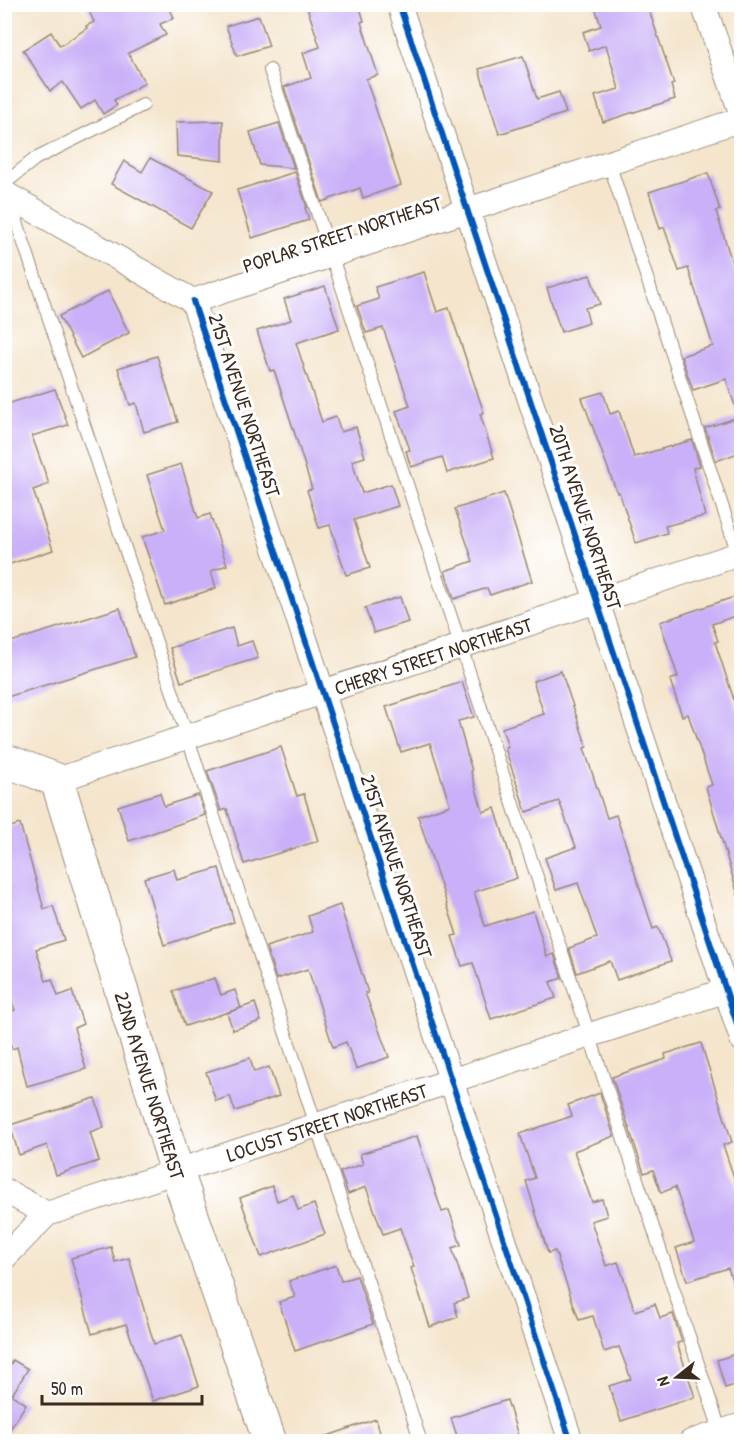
<svg xmlns="http://www.w3.org/2000/svg" width="746" height="1446" viewBox="0 0 746 1446" font-family="'Patrick Hand',sans-serif">
	<style>
		.building { fill: #c9b0f8 }
		.lines { fill: none; stroke-linecap: round; stroke-linejoin: round }
		.lane-casing { stroke: #988875; stroke-width: 14 }
		.street-casing { stroke: #988875; stroke-width: 26 }
		.secondary-casing { stroke: #988875; stroke-width: 35 }
		.lane { stroke: #fff; stroke-width: 12 }
		.street { stroke: #fff; stroke-width: 24 }
		.secondary { stroke: #fff; stroke-width: 33 }
		.cycleway-casing { stroke: #fff; stroke-width: 10 }
		.cycleway { stroke: #0057b8; stroke-width: 6 }
		.labels { text-anchor: middle; dominant-baseline: central; stroke-width: 6; stroke-linejoin: round; paint-order: stroke }
		.street-label { font-size: 20px; fill: #3b2a1e; stroke: #fff }
	</style>
	<rect width="100%" height="100%" fill="#fff"/>
	<filter id="ink" filterUnits="userSpaceOnUse"><feTurbulence type="fractalNoise" baseFrequency=".0167" numOctaves="2"/><feDisplacementMap in="SourceGraphic" scale="12" xChannelSelector="R" yChannelSelector="G"/><feConvolveMatrix kernelMatrix="1 2 1 2 8 2 1 2 1" color-interpolation-filters="sRGB"/></filter>
	<filter id="wash" filterUnits="userSpaceOnUse"><feTurbulence type="fractalNoise" baseFrequency=".008" numOctaves="4" result="noise"/><feDisplacementMap in="SourceGraphic" scale="24" xChannelSelector="R" yChannelSelector="G"/><feGaussianBlur stdDeviation="1.35" result="paint"/><feColorMatrix in="noise" values="0 0 0 0 0 0 0 0 0 0 0 0 0 0 0 0 0 1.4 0 .05"/><feComposite in="paint" operator="in"/></filter>
	<g filter="url(#wash)">
		<rect width="100%" height="100%" fill="#f4e5cc"/>
		<g id="blocks">
			<g class="building">
				<polygon points="86,4 168,4 174,18 160,24 166,35 128,53 145,83 114,100 117,105 103,114 95,100 81,109 63,82 50,91 23,50 51,32 60,46 87,28 86,26 94,22"/>
				<polygon points="306,4 359,4 364,21 361,22 378,75 366,79 401,185 363,198 360,188 322,202 284,87 311,78 303,53 320,47"/>
				<polygon points="594,4 647,4 674,84 671,85 675,99 603,122 595,96 619,89 606,45 589,51 583,32 601,26"/>
				<polygon points="259,16 269,46 237,56 226,26"/>
				<polygon points="523,56 537,99 559,92 566,113 499,134 479,69"/>
				<polygon points="223,121 223,161 177,156 176,122"/>
				<polygon points="279,123 294,168 260,165 250,132"/>
				<polygon points="150,158 213,191 191,228 111,184 124,161 142,172"/>
				<polygon points="295,172 307,207 305,208 309,220 252,238 237,190"/>
				<polygon points="708,173 720,210 716,211 741,291 741,415 738,415 726,379 693,390 681,356 713,346 688,268 679,271 664,227 660,229 649,192"/>
				<polygon points="424,272 437,312 449,308 484,413 480,414 494,458 447,473 442,457 411,467 406,451 410,450 396,411 410,406 383,328 366,333 357,306 379,299 375,287"/>
				<polygon points="590,275 600,304 585,308 589,323 561,332 547,288"/>
				<polygon points="325,286 339,329 296,343 322,422 336,417 341,432 356,427 365,457 352,461 362,493 391,484 398,506 354,520 370,568 346,575 330,525 319,528 307,490 312,489 294,431 274,370 270,371 257,331 291,320 284,299"/>
				<polygon points="108,291 129,333 81,358 59,316"/>
				<polygon points="157,356 178,422 144,432 136,403 130,405 118,368"/>
				<polygon points="55,389 68,425 32,436 49,484 33,490 53,550 4,566 4,405"/>
				<polygon points="603,392 610,414 619,411 634,457 692,440 700,466 693,468 705,516 665,526 667,533 636,543 619,492 617,493 582,398"/>
				<polygon points="741,416 741,452 716,461 705,428"/>
				<polygon points="181,464 198,518 210,514 227,565 211,571 216,588 165,605 142,537 165,530 147,475"/>
				<polygon points="504,493 532,581 490,595 487,588 454,599 445,571 473,561 455,509"/>
				<polygon points="737,596 741,614 712,624 718,641 715,642 738,712 741,711 741,895 738,895 706,787 712,785 688,714 682,716 670,680 678,677 660,622"/>
				<polygon points="400,597 408,622 374,633 365,608"/>
				<polygon points="120,608 135,657 4,698 4,644"/>
				<polygon points="232,628 237,646 252,641 258,658 181,682 170,648"/>
				<polygon points="561,671 587,747 584,748 607,818 616,815 653,929 658,927 671,961 617,980 610,961 577,973 569,948 597,938 578,883 556,890 545,858 576,847 559,801 526,812 505,748 508,747 502,728 544,714 533,681"/>
				<polygon points="462,682 474,717 458,721 472,771 471,772 483,812 495,808 517,878 474,892 485,926 533,911 547,957 554,954 562,978 550,982 556,998 491,1019 473,963 462,966 452,936 457,935 418,816 450,805 430,743 401,752 386,707"/>
				<polygon points="281,747 297,796 304,794 318,841 244,864 227,809 221,811 207,771"/>
				<polygon points="160,793 164,806 198,795 205,815 129,841 118,806"/>
				<polygon points="20,824 44,909 53,906 64,940 36,949 46,981 52,979 58,996 72,991 83,1024 74,1028 86,1069 27,1086 17,1047 12,1049 4,1026 4,1014 15,1010 4,980 4,829"/>
				<polygon points="219,868 234,922 164,945 144,878 174,869 177,880"/>
				<polygon points="340,905 368,993 365,993 389,1057 356,1069 346,1042 333,1047 308,969 276,979 266,947 313,932 308,916"/>
				<polygon points="215,978 221,995 235,990 241,1008 185,1026 173,991"/>
				<polygon points="255,1003 261,1021 233,1030 227,1013"/>
				<polygon points="701,1043 732,1142 723,1145 741,1198 741,1299 739,1300 728,1268 687,1281 676,1248 694,1242 675,1187 661,1193 653,1170 644,1173 612,1077 666,1059 665,1054"/>
				<polygon points="250,1058 254,1072 269,1067 279,1096 235,1111 230,1096 216,1101 206,1072"/>
				<polygon points="600,1093 614,1136 574,1151 592,1202 602,1199 607,1216 591,1221 606,1266 618,1262 635,1311 655,1304 660,1318 673,1314 682,1342 677,1343 695,1397 621,1421 609,1386 631,1379 619,1347 604,1352 593,1316 579,1320 555,1251 548,1253 526,1181 535,1178 520,1134 572,1116 568,1105"/>
				<polygon points="95,1098 104,1127 90,1132 99,1161 56,1175 47,1145 19,1155 10,1125"/>
				<polygon points="417,1136 442,1212 449,1210 461,1245 452,1248 468,1298 454,1303 458,1317 430,1327 411,1268 414,1267 400,1228 383,1234 366,1187 348,1194 340,1172 363,1164 360,1154"/>
				<polygon points="272,1186 277,1201 293,1195 298,1210 314,1204 325,1234 261,1257 240,1198"/>
				<polygon points="111,1247 115,1262 129,1258 154,1344 182,1335 199,1386 153,1401 126,1324 92,1334 71,1258"/>
				<polygon points="336,1265 341,1281 357,1276 373,1324 295,1351 279,1302 295,1297 289,1281"/>
				<polygon points="741,1352 741,1383 725,1388 717,1360"/>
				<polygon points="13,1360 28,1369 12,1395 26,1404 4,1439 4,1374"/>
				<polygon points="507,1400 520,1442 459,1442 451,1418"/>
				<polygon points="376,1419 381,1436 365,1442 320,1442 319,1439"/>
			</g>
		</g>
	</g>
	<g filter="url(#ink)">
		<use href="#blocks" fill-opacity="0" stroke="#988875" stroke-width="1.5"/>
		<g class="lines">
			<g class="lane-casing">
				<g id="lane">
					<polyline points="270,70 722,1436"/>
					<polyline points="609,163 739,557"/>
					<polyline points="4,184 35,159 143,105"/>
					<polyline points="9,198 421,1442"/>
				</g>
			</g>
			<g class="street-casing">
				<g id="street">
					<polyline points="399,4 742,1039"/>
					<polyline points="703,4 742,115"/>
					<polyline points="4,193 193,301"/>
					<polyline points="193,301 571,1442"/>
					<polyline points="193,301 742,119"/>
					<path id="s1" d="M57 780 742 553"/>
					<polyline points="4,1190 47,1214"/>
					<path id="s2" d="M4 1258 47 1214 742 985"/>
					<polyline points="691,1442 742,1425"/>
				</g>
			</g>
			<g class="secondary-casing">
				<g id="secondary">
					<path id="s3" d="M4 760 57 780 177 1172 270 1442"/>
				</g>
			</g>
			<use href="#lane" class="lane"/>
			<use href="#street" class="street"/>
			<use href="#secondary" class="secondary"/>
			<g class="cycleway-casing">
				<g id="cycleway">
					<polyline points="399,4 742,1039"/>
					<polyline points="193,301 571,1442"/>
				</g>
			</g>
			<use href="#cycleway" class="cycleway"/>
		</g>
	</g>
	<g class="labels">
		<g class="street-label">
			<text transform="translate(342 234) rotate(-18)">POPLAR STREET NORTHEAST</text>
			<text transform="translate(245 405) rotate(72)">21ST AVENUE NORTHEAST</text>
			<text transform="translate(586 517) rotate(72)">20TH AVENUE NORTHEAST</text>
			<text stroke="none"><textPath href="#s1" startOffset="396">CHERRY STREET NORTHEAST</textPath></text>
			<text transform="translate(397 866) rotate(72)">21ST AVENUE NORTHEAST</text>
			<text stroke="none"><textPath href="#s3" startOffset="376">22ND AVENUE NORTHEAST</textPath></text>
			<text stroke="none"><textPath href="#s2" startOffset="356">LOCUST STREET NORTHEAST</textPath></text>
		</g>
	</g>
	<rect width="746" height="1446" fill="none" stroke="#fff" stroke-width="24"/>
	<g transform="translate(677 1377) rotate(252)" stroke="#ffffff" stroke-width="4.5" paint-order="stroke">
	<path d="M0-4.5L10 22L0 15L-10 22Z" fill="#3b2a1e"/>
	<text y="-9" font-size="16" font-weight="bold" text-anchor="middle" fill="#3b2a1e">N</text>
	</g>
	<path d="M42 1395v9h160v-9" fill="none" stroke="#3b2a1e" stroke-width="3"/>
	<text x="51" y="1395" font-size="18" fill="#3b2a1e" stroke="#ffffff" stroke-width="4.5" paint-order="stroke">50 m</text>
</svg>
